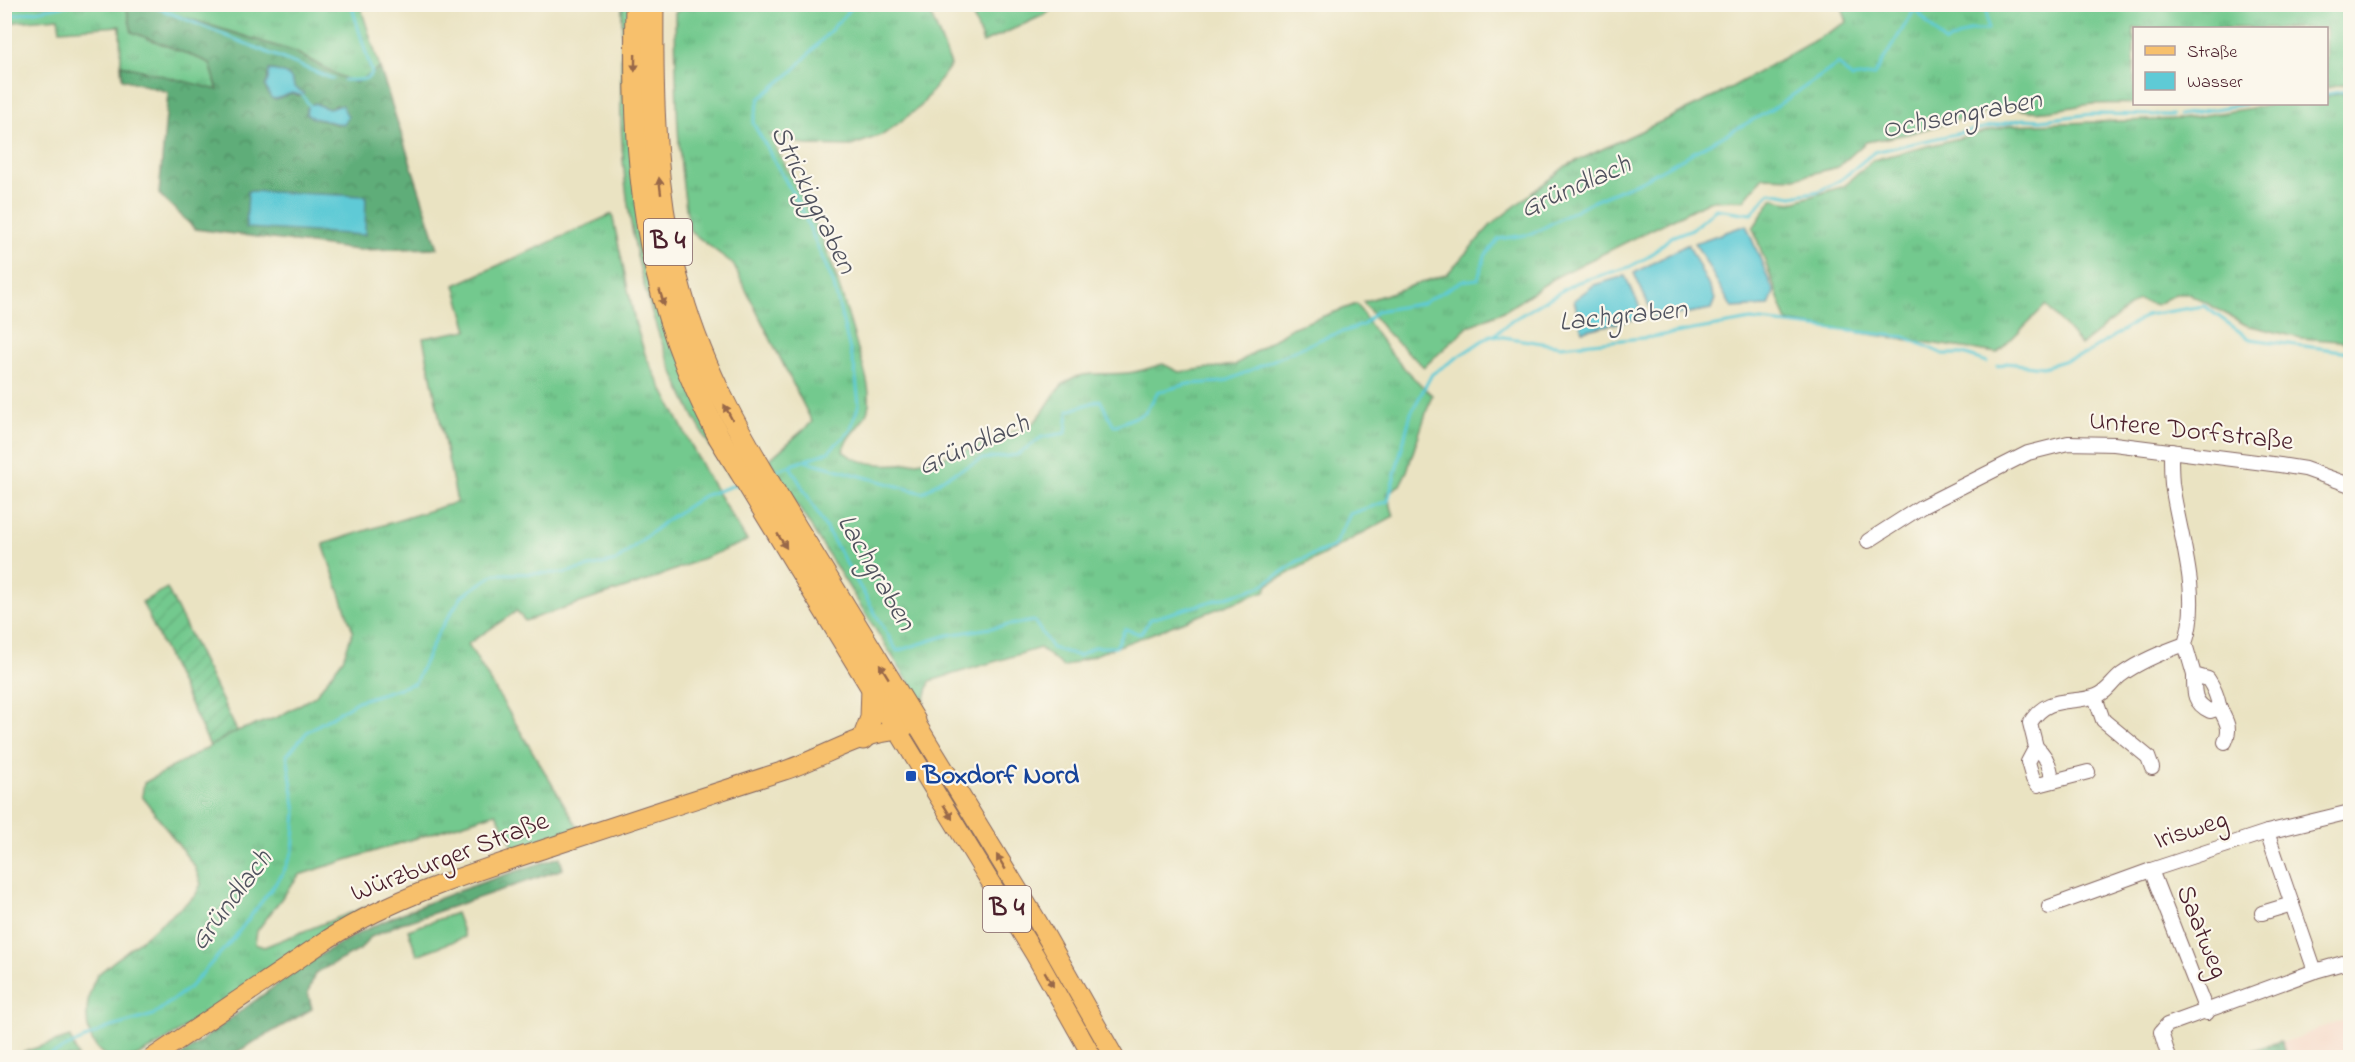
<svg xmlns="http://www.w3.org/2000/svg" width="2355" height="1062" viewBox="0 0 2355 1062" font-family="'Indie Flower',sans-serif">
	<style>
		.built { fill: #f5d3c1 }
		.grass { fill: url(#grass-tufts); stroke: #5e745c; stroke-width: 1.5 }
		.forest { fill: url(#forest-crowns); stroke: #546652; stroke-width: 1.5; fill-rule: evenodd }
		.garden { fill: url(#garden-furrows); stroke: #5e745c; stroke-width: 1.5 }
		.pitch { fill: #73c98e; stroke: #5e745c; stroke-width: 1.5 }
		.water { fill: #5ecad6; stroke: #547480; stroke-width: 1.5 }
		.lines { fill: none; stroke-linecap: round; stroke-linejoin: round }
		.stream { stroke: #5ecad6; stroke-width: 3 }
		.minor-casing { stroke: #826460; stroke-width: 16 }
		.major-casing { stroke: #826460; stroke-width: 20 }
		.highway-casing { stroke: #826460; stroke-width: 23 }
		.minor { stroke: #fff; stroke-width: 14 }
		.major { stroke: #f7c06c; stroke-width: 18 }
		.highway { stroke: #f7c06c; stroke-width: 21 }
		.oneway { fill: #986748 }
		.transit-dot { fill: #1a4fb4; stroke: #fbf7ec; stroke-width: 2 }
		.labels { text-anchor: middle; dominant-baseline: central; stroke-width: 4.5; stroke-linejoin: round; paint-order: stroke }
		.shield { fill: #fbf7ec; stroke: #7f6065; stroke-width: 1.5 }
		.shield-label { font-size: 26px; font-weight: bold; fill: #4a1f2b }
		.street-label { font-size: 27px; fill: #4a1f2b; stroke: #fbf7ec }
		.transit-label { font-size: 27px; font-weight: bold; fill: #164399; stroke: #fbf7ec; text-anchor: start }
		.water-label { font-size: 28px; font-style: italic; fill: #50525e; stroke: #fbf7ec }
	</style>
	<defs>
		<pattern id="grass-tufts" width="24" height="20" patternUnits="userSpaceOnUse" patternTransform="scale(1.5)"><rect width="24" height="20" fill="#73c98e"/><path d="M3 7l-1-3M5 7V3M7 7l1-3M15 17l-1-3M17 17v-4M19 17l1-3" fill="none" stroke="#65ac7b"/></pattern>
		<pattern id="forest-crowns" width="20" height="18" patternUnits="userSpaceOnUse" patternTransform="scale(1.5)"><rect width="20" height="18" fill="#5ead79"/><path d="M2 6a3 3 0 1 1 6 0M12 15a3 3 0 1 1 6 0" fill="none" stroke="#508c63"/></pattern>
		<pattern id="garden-furrows" width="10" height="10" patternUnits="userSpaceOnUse" patternTransform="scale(1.5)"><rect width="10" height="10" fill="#73c98e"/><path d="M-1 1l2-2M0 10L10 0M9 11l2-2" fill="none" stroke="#65ac7b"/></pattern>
	</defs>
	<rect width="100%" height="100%" fill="#fbf7ec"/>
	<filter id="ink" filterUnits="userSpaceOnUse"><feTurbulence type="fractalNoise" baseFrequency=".0167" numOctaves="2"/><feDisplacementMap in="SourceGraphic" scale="12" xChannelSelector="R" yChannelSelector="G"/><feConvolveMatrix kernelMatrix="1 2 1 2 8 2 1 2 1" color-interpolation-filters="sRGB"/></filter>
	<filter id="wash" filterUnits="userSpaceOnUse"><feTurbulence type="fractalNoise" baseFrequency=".008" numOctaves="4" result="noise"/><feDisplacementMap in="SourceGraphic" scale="24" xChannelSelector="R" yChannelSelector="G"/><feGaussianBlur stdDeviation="1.35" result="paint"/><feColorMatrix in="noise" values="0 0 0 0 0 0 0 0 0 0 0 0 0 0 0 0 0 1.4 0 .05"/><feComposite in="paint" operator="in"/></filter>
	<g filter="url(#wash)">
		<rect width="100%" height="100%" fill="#eae3c2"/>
		<polygon class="built" points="2350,1017 2350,1057 2286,1057 2282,1043"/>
		<g class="grass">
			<polygon points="4,5 126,5 132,32 210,63 218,91 121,65 120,26 60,30 58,18 5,23"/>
			<polygon points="142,5 360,5 380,68 356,83 339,76 295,52"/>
			<path d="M622 5H631L629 82 734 474 729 476C659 373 625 247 621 123 620 84 622 44 622 5Z"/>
			<path d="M696 5H927L951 65 921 106 884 134 851 146 805 145 769 134C787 170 807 204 823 241 837 275 847 311 857 346 862 362 871 388 869 404 867 424 846 433 843 451 878 482 966 452 1005 435 1014 431 1025 428 1034 422 1048 410 1052 390 1069 380 1085 371 1109 375 1128 373 1140 372 1152 367 1163 364L1179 372 1235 365 1291 328 1357 304C1377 339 1402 369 1432 395L1407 471 1400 485 1387 493 1394 516 1269 584 1265 591 1063 667 1040 648 930 681 923 705 769 460 812 422 733 264 690 231C676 158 676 85 675 12Z"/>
			<polygon points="969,5 969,4 1057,5 1046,14 983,43"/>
			<path d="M1841 5H2350V83L2327 88 2326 28H2134V104H2168C2143 104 2118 103 2093 104 2068 106 2034 119 2011 105L1908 134 1866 142 1838 167 1795 178 1763 177 1744 200 1709 201 1556 277 1506 310 1469 326 1424 367 1385 331 1363 302 1447 274 1491 225 1566 166 1716 96 1847 22Z"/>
			<polygon points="2350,92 2350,342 2301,338 2246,325 2190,294 2175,294 2156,305 2138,300 2081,345 2046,305 1997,353 1787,322 1753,228 1773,198 1790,203 1844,186 1873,160 2011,125 2181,119 2278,104 2326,104 2327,96"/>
			<path d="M612 214 635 322 646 357 706 474 747 541 647 581 525 621 517 611 468 644 579 829 515 850 496 813 299 875 257 931 255 944 264 947 365 907 160 1044 135 1057H107C80 1040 84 1000 97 975L195 896 201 884 195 867 142 796 144 783 237 731 278 717 315 696 343 659 353 631 323 544 457 502 423 338 468 330 455 285Z"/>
			<polygon points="917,745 975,838 998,869 1109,1057 1099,1057 914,747"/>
			<polygon points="70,1037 78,1057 23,1057 23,1052"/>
		</g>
		<g class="forest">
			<path d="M142 4 295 52 339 76 356 83 380 68 438 248 357 250 195 229 159 194 168 92 122 79 121 65 218 90 210 63 132 32 126 5ZM269 70C290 71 290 80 299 96L292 93 276 99 266 90ZM314 103 329 109 337 105 340 125 317 119 310 106Z"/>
			<path d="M560 857 563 869 413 920 401 923 369 938 360 950 315 973 308 993 312 1009 228 1057H179C235 1017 298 964 359 933 424 901 491 879 560 857Z"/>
			<polygon points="2280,1041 2282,1043 2286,1057 2233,1057"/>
		</g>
		<polygon class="garden" points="167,588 237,731 210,746 142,602"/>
		<polygon class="pitch" points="456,913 465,937 417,955 408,930"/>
		<g class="water">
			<path d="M269 70C281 71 293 74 294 87L304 93 303 96 292 93 276 99 271 98 265 86 268 80Z"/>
			<polygon points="314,103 329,109 342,105 348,117 344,125 313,118 306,114 307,108"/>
			<polygon points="248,191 366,196 365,235 246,228"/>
			<polygon points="1746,225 1774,292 1769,306 1732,308 1695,243"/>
			<polygon points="1688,244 1715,299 1711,309 1655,319 1634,273"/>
			<polygon points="1625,276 1645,317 1582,331 1574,300 1594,285"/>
		</g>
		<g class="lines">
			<g class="stream">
				<polyline points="148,4 333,79"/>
				<polyline points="4,17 72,4"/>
				<path d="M344 80C354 80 367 82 372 73L351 4"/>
				<polyline points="2326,94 2350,90"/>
				<polyline points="303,96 310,106"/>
				<polyline points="2179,115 2245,104"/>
				<polyline points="1495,335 1511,321 1575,283 1629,267 1648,257 1671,237 1692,229 1716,209 1751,214 1770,192 1792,196 1819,191 1842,179 1874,152 2024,119 2041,120 2092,114 2172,115"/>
				<polyline points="1997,366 2007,363 2043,367 2086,354 2147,315 2204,306 2250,339 2350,352"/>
				<polyline points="806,461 923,493 944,478 982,459 1017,455 1042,437 1066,433 1068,411 1100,400 1114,426 1145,413 1158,392 1188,384 1224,382 1321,339 1363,325 1377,311 1423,303 1462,281 1478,279 1485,256 1499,239 1532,234 1587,204 1641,181 1771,110 1838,64 1852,78 1874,75 1915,9 1945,43 1971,30 1988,30 1986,4"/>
				<polyline points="790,466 897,651 948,635 1034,621 1052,648 1079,656 1094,647 1116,647 1125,629 1140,634 1151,619 1260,587 1298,561 1334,546 1350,514 1388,501 1411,413 1432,374 1491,335 1561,346 1652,337 1751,320 1905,337 1943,354 1963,354 1987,362"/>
				<polyline points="772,472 828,452 850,431 859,404 855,370 833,282 801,208 753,123 759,99 793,71 855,4"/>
				<polyline points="44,1058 105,1029 153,1015 190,987 234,938 282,875 293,851 296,812 287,755 308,731 358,701 415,683 438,633 462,596 495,574 563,573 616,561 667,520 703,496 738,484"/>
			</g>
		</g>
	</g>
	<g filter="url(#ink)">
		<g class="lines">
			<g class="minor-casing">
				<g id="minor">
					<polyline points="1868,541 1921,507 2028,453 2068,443 2114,444 2280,465 2305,469 2350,485"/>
					<path d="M2185 644 2194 675 2208 679C2214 688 2217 695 2219 705 2223 719 2233 725 2225 742"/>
					<path d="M2194 675C2194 692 2193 703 2210 711L2220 708"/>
					<polyline points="2095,697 2103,720 2148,757 2152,768"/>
					<path d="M2036 747C2047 756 2051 767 2052 781"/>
					<path d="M2088 772 2038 785 2033 779 2028 762 2036 747 2030 723C2048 694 2070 705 2096 696 2107 693 2112 682 2121 675 2140 661 2163 652 2185 644 2202 593 2179 535 2172 484 2171 473 2171 462 2171 451"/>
					<polyline points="2267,832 2315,971"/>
					<polyline points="2151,870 2207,1013"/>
					<polyline points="2049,907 2151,870 2267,832 2350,812"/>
					<polyline points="2262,913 2292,904"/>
					<polyline points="2169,1058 2161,1032 2167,1025 2315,971 2350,961"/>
				</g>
			</g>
			<g class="major-casing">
				<g id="major">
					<polyline points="903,728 915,721 1038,922 1115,1058"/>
					<polyline points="898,731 1035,955 1093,1058"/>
					<path d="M152 1058 328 939C396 896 473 872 550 847 628 821 705 796 783 771 821 759 858 733 898 731"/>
				</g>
			</g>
			<g class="highway-casing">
				<g id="highway">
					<path d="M636 4C633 166 642 292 719 437L898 731"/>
					<path d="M653 4C652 101 654 199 681 292 706 382 753 456 801 535 839 597 877 659 915 721"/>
					<polyline points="863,739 871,718 872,687"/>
				</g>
			</g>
			<use href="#minor" class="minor"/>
			<use href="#major" class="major"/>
			<use href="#highway" class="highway"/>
		</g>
		<defs><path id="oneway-solid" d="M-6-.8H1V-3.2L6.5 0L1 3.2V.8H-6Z" transform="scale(1.5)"/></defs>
		<g class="oneway">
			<use href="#oneway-solid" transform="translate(635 63) rotate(91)"/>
			<use href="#oneway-solid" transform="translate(660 186) rotate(-97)"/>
			<use href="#oneway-solid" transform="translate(662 298) rotate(73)"/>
			<use href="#oneway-solid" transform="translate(728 412) rotate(-118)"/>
			<use href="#oneway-solid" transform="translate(782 541) rotate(58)"/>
			<use href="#oneway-solid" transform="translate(884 671) rotate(-122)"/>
			<use href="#oneway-solid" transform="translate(948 812) rotate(59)"/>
			<use href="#oneway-solid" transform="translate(1001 862) rotate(-121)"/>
			<use href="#oneway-solid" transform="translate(1049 979) rotate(60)"/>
		</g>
	</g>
	<rect class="transit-dot" x="905" y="770" width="12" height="12" rx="3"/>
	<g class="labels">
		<g class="shield">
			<rect x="644" y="219" width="48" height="46" rx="4.5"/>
			<rect x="983" y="886" width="48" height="46" rx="4.5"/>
		</g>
		<g class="shield-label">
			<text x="668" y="242">B 4</text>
			<text x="1007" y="909">B 4</text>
		</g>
		<g class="street-label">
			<text transform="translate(2191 432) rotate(6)">Untere Dorfstraße</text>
			<text transform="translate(2191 831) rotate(-18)">Irisweg</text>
			<text transform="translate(450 858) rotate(-21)">Würzburger Straße</text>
			<text transform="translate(2201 932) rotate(68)">Saatweg</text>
		</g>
		<g class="transit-label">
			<text x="923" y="776">Boxdorf Nord</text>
		</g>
		<g class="water-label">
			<text transform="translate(1962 116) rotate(-11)">Ochsengraben</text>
			<text transform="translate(1576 188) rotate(-24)">Gründlach</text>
			<text transform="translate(812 200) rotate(64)">Strickiggraben</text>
			<text transform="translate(1623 317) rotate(-6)">Lachgraben</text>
			<text transform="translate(974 446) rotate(-23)">Gründlach</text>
			<text transform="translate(875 573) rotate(60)">Lachgraben</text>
			<text transform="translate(232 901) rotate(-53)">Gründlach</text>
		</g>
	</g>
	<rect width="2355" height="1062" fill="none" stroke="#fbf7ec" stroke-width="24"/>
	<rect x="2133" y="27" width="195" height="78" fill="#fbf7ec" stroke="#b4a19f" stroke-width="1.5"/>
	<rect x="2145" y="46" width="30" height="9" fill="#f7c06c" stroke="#b4a19f" stroke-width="1.5"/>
	<text x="2187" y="57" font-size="18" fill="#4a1f2b">Straße</text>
	<rect x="2145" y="72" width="30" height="18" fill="#5ecad6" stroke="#b4a19f" stroke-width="1.5"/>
	<text x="2187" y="87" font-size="18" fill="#4a1f2b">Wasser</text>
</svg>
